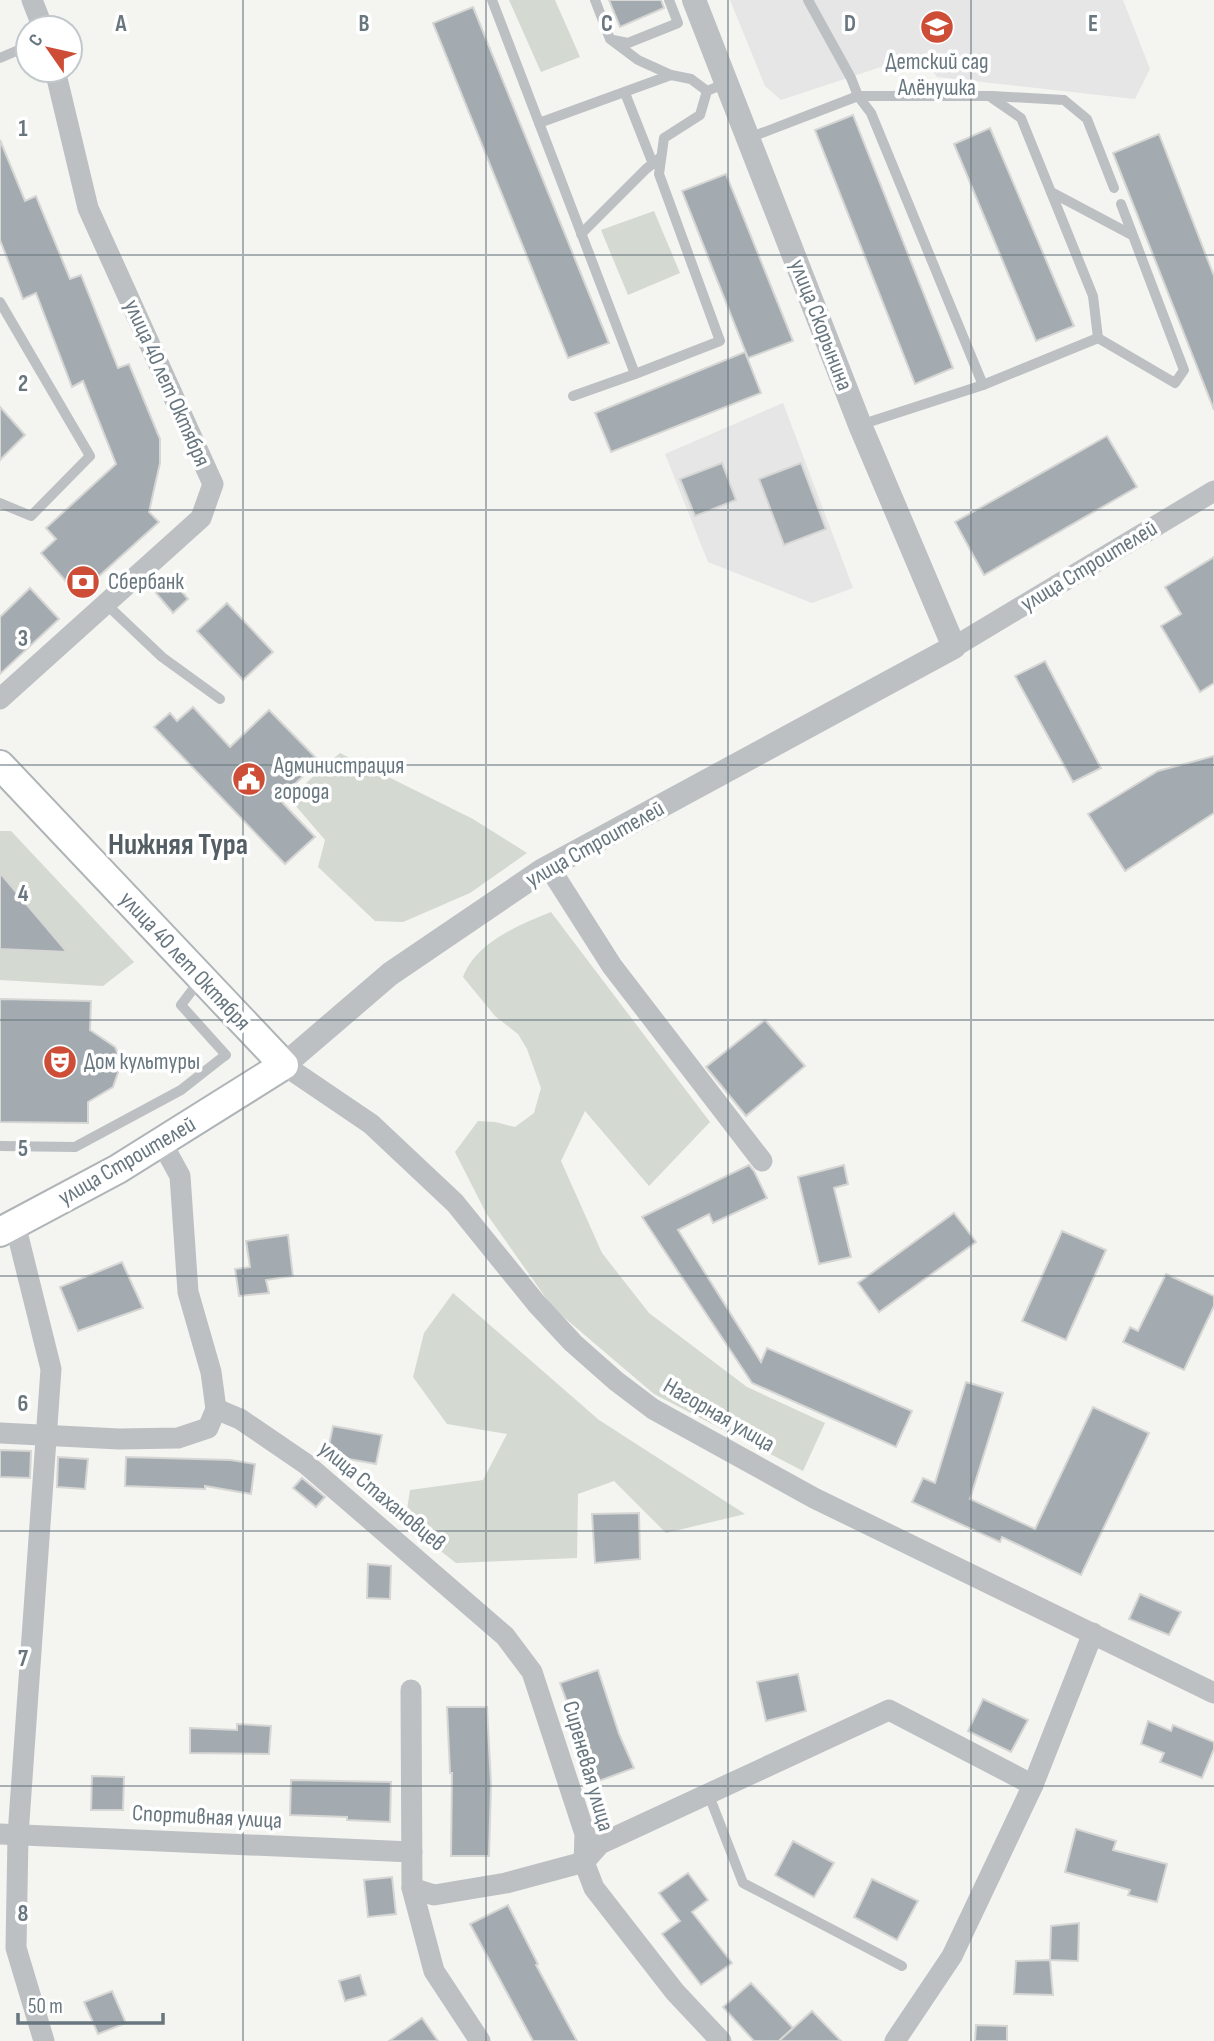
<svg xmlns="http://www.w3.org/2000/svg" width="1214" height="2041" viewBox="0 0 1214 2041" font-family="'Sofia Sans Condensed',sans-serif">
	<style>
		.built { fill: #e5e6e5 }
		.green { fill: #d4d9d1 }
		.building { fill: #a4abb0; stroke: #d6d6d4; stroke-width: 2 }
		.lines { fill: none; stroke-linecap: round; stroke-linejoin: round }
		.secondary-casing { stroke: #afb4b7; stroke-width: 32 }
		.service { stroke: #bcc0c3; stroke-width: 10 }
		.minor { stroke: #bcc0c3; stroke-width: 21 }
		.tertiary { stroke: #bcc0c3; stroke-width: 24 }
		.secondary { stroke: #fff; stroke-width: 28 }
		.grid { fill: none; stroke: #67767f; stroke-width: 2; stroke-opacity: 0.55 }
		.labels { text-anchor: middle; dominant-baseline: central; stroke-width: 7; stroke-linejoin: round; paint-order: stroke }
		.poi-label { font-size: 23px; fill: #67767f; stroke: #fff; text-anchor: start }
		.street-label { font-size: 23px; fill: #67767f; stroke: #fff }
		.district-label { font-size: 30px; font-weight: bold; fill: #545f65; stroke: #fff }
		.grid-label { font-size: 23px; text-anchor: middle; font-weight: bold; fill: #67767f; stroke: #fff; stroke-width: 7; stroke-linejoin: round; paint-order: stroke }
	</style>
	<rect width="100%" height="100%" fill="#f4f4f1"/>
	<g class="built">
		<polygon points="730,0 1123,0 1150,69 1135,99 937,77 920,54 781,100 765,86"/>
		<polygon points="783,403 853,588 812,603 708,562 665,454"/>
	</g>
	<g class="green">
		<polygon points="509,0 555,0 580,57 541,72"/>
		<polygon points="654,211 680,273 628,295 601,230"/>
		<polygon points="340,753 473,819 527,853 470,893 403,922 375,921 318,867 325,840 289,798"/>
		<polygon points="0,831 11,831 134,962 103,986 0,980"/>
		<path d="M551 912 710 1122 649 1186 585 1111 561 1161 602 1253 649 1313 747 1387 825 1423 803 1471 654 1394 553 1308 486 1213 455 1152 478 1121 495 1122 515 1127 534 1113 541 1088 527 1049 518 1034 495 1016 463 977C476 942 519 925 551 912Z"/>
		<polygon points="453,1293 599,1420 745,1514 666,1533 614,1481 578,1494 577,1558 456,1563 405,1523 410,1490 483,1480 507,1434 447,1424 413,1377 424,1333"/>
	</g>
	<g class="building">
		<polygon points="609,0 661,0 664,8 620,27"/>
		<polygon points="473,7 609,343 568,358 433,23"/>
		<polygon points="853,115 953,368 915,384 815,130"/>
		<polygon points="990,128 1074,326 1036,341 954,144"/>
		<polygon points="1159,134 1214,276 1214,410 1113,153"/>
		<polygon points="0,140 25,201 36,196 70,279 81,275 118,368 129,364 160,439 160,463 149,512 159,522 78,595 41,553 56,539 46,528 116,464 83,381 72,387 36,293 23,299 0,240"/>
		<polygon points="726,174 793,341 748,358 682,191"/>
		<polygon points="745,352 761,393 611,452 595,413"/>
		<polygon points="0,407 25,435 0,460"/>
		<polygon points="1107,436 1137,487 984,575 955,522"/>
		<polygon points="722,463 736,500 695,516 680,479"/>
		<polygon points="801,463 826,529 784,545 759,479"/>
		<polygon points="1214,557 1214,683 1200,692 1161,626 1181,614 1165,587"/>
		<polygon points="172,580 188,599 173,613 156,593"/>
		<polygon points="30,588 59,619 0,674 0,617"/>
		<polygon points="227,603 273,652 243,680 197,631"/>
		<polygon points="1045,661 1101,768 1073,782 1015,676"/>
		<polygon points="193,707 230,747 269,710 319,761 279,799 315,837 285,864 154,727 170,713 177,721"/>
		<polygon points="1214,756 1214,813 1125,871 1088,814 1158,771"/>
		<polygon points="0,873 67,952 0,949"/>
		<polygon points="0,999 91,1001 90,1030 115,1047 119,1056 120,1067 113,1087 88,1102 88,1123 0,1122"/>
		<polygon points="765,1020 805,1066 746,1116 706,1067"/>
		<polygon points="749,1165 754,1171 767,1198 713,1223 709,1214 678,1230 761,1362 767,1348 912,1411 896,1447 752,1383 642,1217"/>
		<polygon points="844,1165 848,1184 834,1188 851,1257 819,1264 798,1177"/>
		<polygon points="954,1213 976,1242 879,1312 858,1283"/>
		<polygon points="1062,1231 1106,1250 1066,1340 1022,1321"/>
		<polygon points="288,1235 293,1276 266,1280 269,1293 239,1296 235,1269 250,1267 246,1241"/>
		<polygon points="122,1262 143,1308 78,1331 60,1287"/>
		<polygon points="1166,1274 1214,1296 1214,1306 1184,1370 1123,1342 1130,1327 1138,1331"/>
		<polygon points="966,1382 1003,1393 970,1499 1035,1529 1093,1407 1149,1433 1081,1575 1002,1537 1000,1542 912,1502 923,1478 935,1483"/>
		<polygon points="333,1426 382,1435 376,1464 327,1455"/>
		<polygon points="0,1450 31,1451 30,1478 0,1477"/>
		<polygon points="58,1457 88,1459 85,1489 57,1487"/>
		<polygon points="126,1457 231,1460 255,1464 251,1494 205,1486 205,1489 125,1486"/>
		<polygon points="302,1478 325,1497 316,1507 293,1488"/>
		<polygon points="639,1513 640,1559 595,1563 592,1514"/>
		<polygon points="368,1564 391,1566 390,1599 367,1598"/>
		<polygon points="1140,1594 1181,1612 1169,1635 1129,1619"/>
		<polygon points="598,1670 619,1734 634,1768 596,1782 560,1683"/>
		<polygon points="798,1674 806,1711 766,1721 757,1682"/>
		<polygon points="983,1699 1028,1720 1011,1752 968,1731"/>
		<polygon points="447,1707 487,1707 491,1784 489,1856 451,1856 452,1773 450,1773"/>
		<polygon points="1148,1721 1171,1731 1173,1725 1214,1742 1214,1749 1202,1778 1160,1762 1164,1753 1141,1744"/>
		<polygon points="237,1724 271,1726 269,1754 190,1753 190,1728 237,1730"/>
		<polygon points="92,1776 124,1777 123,1810 91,1810"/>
		<polygon points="291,1780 391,1782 390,1822 347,1820 347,1817 290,1815"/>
		<polygon points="1076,1829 1116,1841 1113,1850 1167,1864 1157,1902 1128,1895 1130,1890 1065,1872"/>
		<polygon points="793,1841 834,1863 814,1897 775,1875"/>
		<polygon points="688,1873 708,1900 692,1912 732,1963 701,1985 662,1934 680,1921 659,1893"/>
		<polygon points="392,1877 396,1914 368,1917 364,1880"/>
		<polygon points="872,1879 918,1901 897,1940 854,1917"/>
		<polygon points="508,1905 538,1964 536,1965 577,2041 533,2041 470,1924"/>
		<polygon points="1079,1923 1078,1961 1050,1960 1051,1926"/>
		<polygon points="1050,1960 1053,1995 1014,1994 1016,1961"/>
		<polygon points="360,1975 366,1995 345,2001 339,1981"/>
		<polygon points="751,1983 793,2028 779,2041 754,2041 723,2007"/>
		<polygon points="112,1991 126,2023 98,2034 84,2002"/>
		<polygon points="812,2011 841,2041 779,2041"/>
		<polygon points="422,2018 438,2041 389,2041"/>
		<polygon points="976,2025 1007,2026 1007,2041 975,2041"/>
	</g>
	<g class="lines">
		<g class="secondary-casing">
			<polyline id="secondary" points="0,765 284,1065 118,1169 0,1232"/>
		</g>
		<g class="service">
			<polyline points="492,0 635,374 720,341 659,174 664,138 700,115 707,91 726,83"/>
			<polyline points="595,0 610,39 638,60 671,75"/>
			<polyline points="613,40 628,43 678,23 669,0"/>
			<polyline points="0,58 28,46"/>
			<polyline points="625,93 653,164"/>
			<polyline points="858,96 989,96 1021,118 1093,296 1098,338 983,385 860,425"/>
			<polyline points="858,96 871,113 983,385"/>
			<polyline points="992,96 1064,100 1087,119 1114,188"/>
			<polyline points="539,123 671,75 691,79 707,91"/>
			<polyline points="749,138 858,96 851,78 808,0"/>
			<polyline points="1051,192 1132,235"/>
			<polyline points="581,234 646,169 661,157"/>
			<polyline points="0,302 90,456 31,516 0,503"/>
			<polyline points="1098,338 1175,383 1184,370 1121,204"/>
			<polyline points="573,396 635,374"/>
			<polyline points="105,603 162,657 220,699"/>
			<polyline points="0,1146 75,1147 181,1090 223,1057 226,1055 181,1005 200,980"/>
			<polyline points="708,1793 743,1883 902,1966"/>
		</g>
		<g class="minor">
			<polyline points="32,0 43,28"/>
			<polyline points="954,647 1214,491"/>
			<polyline points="0,699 201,518 213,484 88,208 55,70"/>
			<polyline points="549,867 612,966 762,1161"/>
			<polyline points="284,1065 371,1124 455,1203 536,1303 573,1343 616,1381 653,1409 814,1498 1214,1693"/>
			<polyline points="162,1143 180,1176 188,1292 211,1372 216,1409"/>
			<polyline points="15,1224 51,1369 18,1835 16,1948 44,2041"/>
			<polyline points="216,1409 240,1419 306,1464 505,1636 532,1672 585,1834 584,1862 594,1888 675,1992 721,2041"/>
			<polyline points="0,1433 119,1439 178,1438 208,1428 216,1409"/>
			<polyline points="411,1690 412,1888 434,1971 480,2041"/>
			<polyline points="0,1834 412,1852"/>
			<polyline points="412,1888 434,1895 506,1883 584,1862 600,1844 889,1710 1033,1785"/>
			<polyline points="895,2041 952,1956 1033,1785 1093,1633"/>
		</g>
		<polyline class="tertiary" points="284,1065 390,974 543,870 954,647 860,425 694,0"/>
		<use href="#secondary" class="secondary"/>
	</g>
	<path class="grid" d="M243 0V2041M486 0V2041M728 0V2041M971 0V2041M0 255H1214M0 510H1214M0 765H1214M0 1020H1214M0 1276H1214M0 1531H1214M0 1786H1214"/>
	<defs>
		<g id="school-disc" transform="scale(1.75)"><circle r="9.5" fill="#ce4d37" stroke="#fff"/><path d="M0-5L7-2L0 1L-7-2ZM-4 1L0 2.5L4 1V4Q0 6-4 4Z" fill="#fff"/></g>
		<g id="bank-disc" transform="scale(1.75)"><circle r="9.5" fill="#ce4d37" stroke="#fff"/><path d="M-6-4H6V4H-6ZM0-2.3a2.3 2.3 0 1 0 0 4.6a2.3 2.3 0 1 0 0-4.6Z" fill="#fff"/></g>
		<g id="civic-disc" transform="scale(1.75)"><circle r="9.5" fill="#ce4d37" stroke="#fff"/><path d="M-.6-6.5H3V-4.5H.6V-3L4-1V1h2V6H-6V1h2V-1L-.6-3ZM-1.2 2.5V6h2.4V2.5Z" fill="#fff"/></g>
		<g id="theatre-disc" transform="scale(1.75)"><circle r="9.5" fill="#ce4d37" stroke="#fff"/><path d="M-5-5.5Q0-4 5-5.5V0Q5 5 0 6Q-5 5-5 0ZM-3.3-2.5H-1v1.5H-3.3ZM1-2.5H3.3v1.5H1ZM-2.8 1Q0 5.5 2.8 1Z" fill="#fff"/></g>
	</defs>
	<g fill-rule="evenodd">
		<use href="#school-disc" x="937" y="27"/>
		<use href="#bank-disc" x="83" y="582"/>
		<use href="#civic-disc" x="249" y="779"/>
		<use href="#theatre-disc" x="60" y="1062"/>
	</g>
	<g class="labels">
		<g class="poi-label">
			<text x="937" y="62" text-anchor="middle">Детский сад<tspan x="937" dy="26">Алёнушка</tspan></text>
			<text x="108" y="582">Сбербанк</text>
			<text x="274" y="766">Администрация<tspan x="274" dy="26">города</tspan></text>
			<text x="84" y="1062">Дом культуры</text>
		</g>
		<g class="street-label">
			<text transform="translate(821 325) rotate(69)">улица Скорынина</text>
			<text transform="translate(167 383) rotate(66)">улица 40 лет Октября</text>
			<text transform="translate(1089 566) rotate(-31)">улица Строителей</text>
			<text transform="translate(595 844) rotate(-29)">улица Строителей</text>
			<text transform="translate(185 961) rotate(47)">улица 40 лет Октября</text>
			<text transform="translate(127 1161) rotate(-30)">улица Строителей</text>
			<text transform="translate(719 1415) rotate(30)">Нагорная улица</text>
			<text transform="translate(382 1496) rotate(40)">улица Стахановцев</text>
			<text transform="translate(588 1766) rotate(74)">Сиреневая улица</text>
			<text transform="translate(207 1817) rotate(3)">Спортивная улица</text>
		</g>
		<g class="district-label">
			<text x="178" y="845">Нижняя Тура</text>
		</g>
	</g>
	<g class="grid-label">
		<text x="121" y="31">A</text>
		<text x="364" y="31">B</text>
		<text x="607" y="31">C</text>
		<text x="850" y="31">D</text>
		<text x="1093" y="31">E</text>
		<text x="23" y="136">1</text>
		<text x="23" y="391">2</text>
		<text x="23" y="646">3</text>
		<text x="23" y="901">4</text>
		<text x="23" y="1156">5</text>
		<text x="23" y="1411">6</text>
		<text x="23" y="1666">7</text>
		<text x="23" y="1921">8</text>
	</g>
	<g transform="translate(49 49) rotate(304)"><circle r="33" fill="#ffffff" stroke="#c2c8cc" stroke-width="2"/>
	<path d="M0-5L12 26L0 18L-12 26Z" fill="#ce4d37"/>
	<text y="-10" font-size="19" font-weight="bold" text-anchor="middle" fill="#67767f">С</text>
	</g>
	<path d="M18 2013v10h145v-10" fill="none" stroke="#67767f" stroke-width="3.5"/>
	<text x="28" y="2013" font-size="21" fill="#67767f" stroke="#ffffff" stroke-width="5" paint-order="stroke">50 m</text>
</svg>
